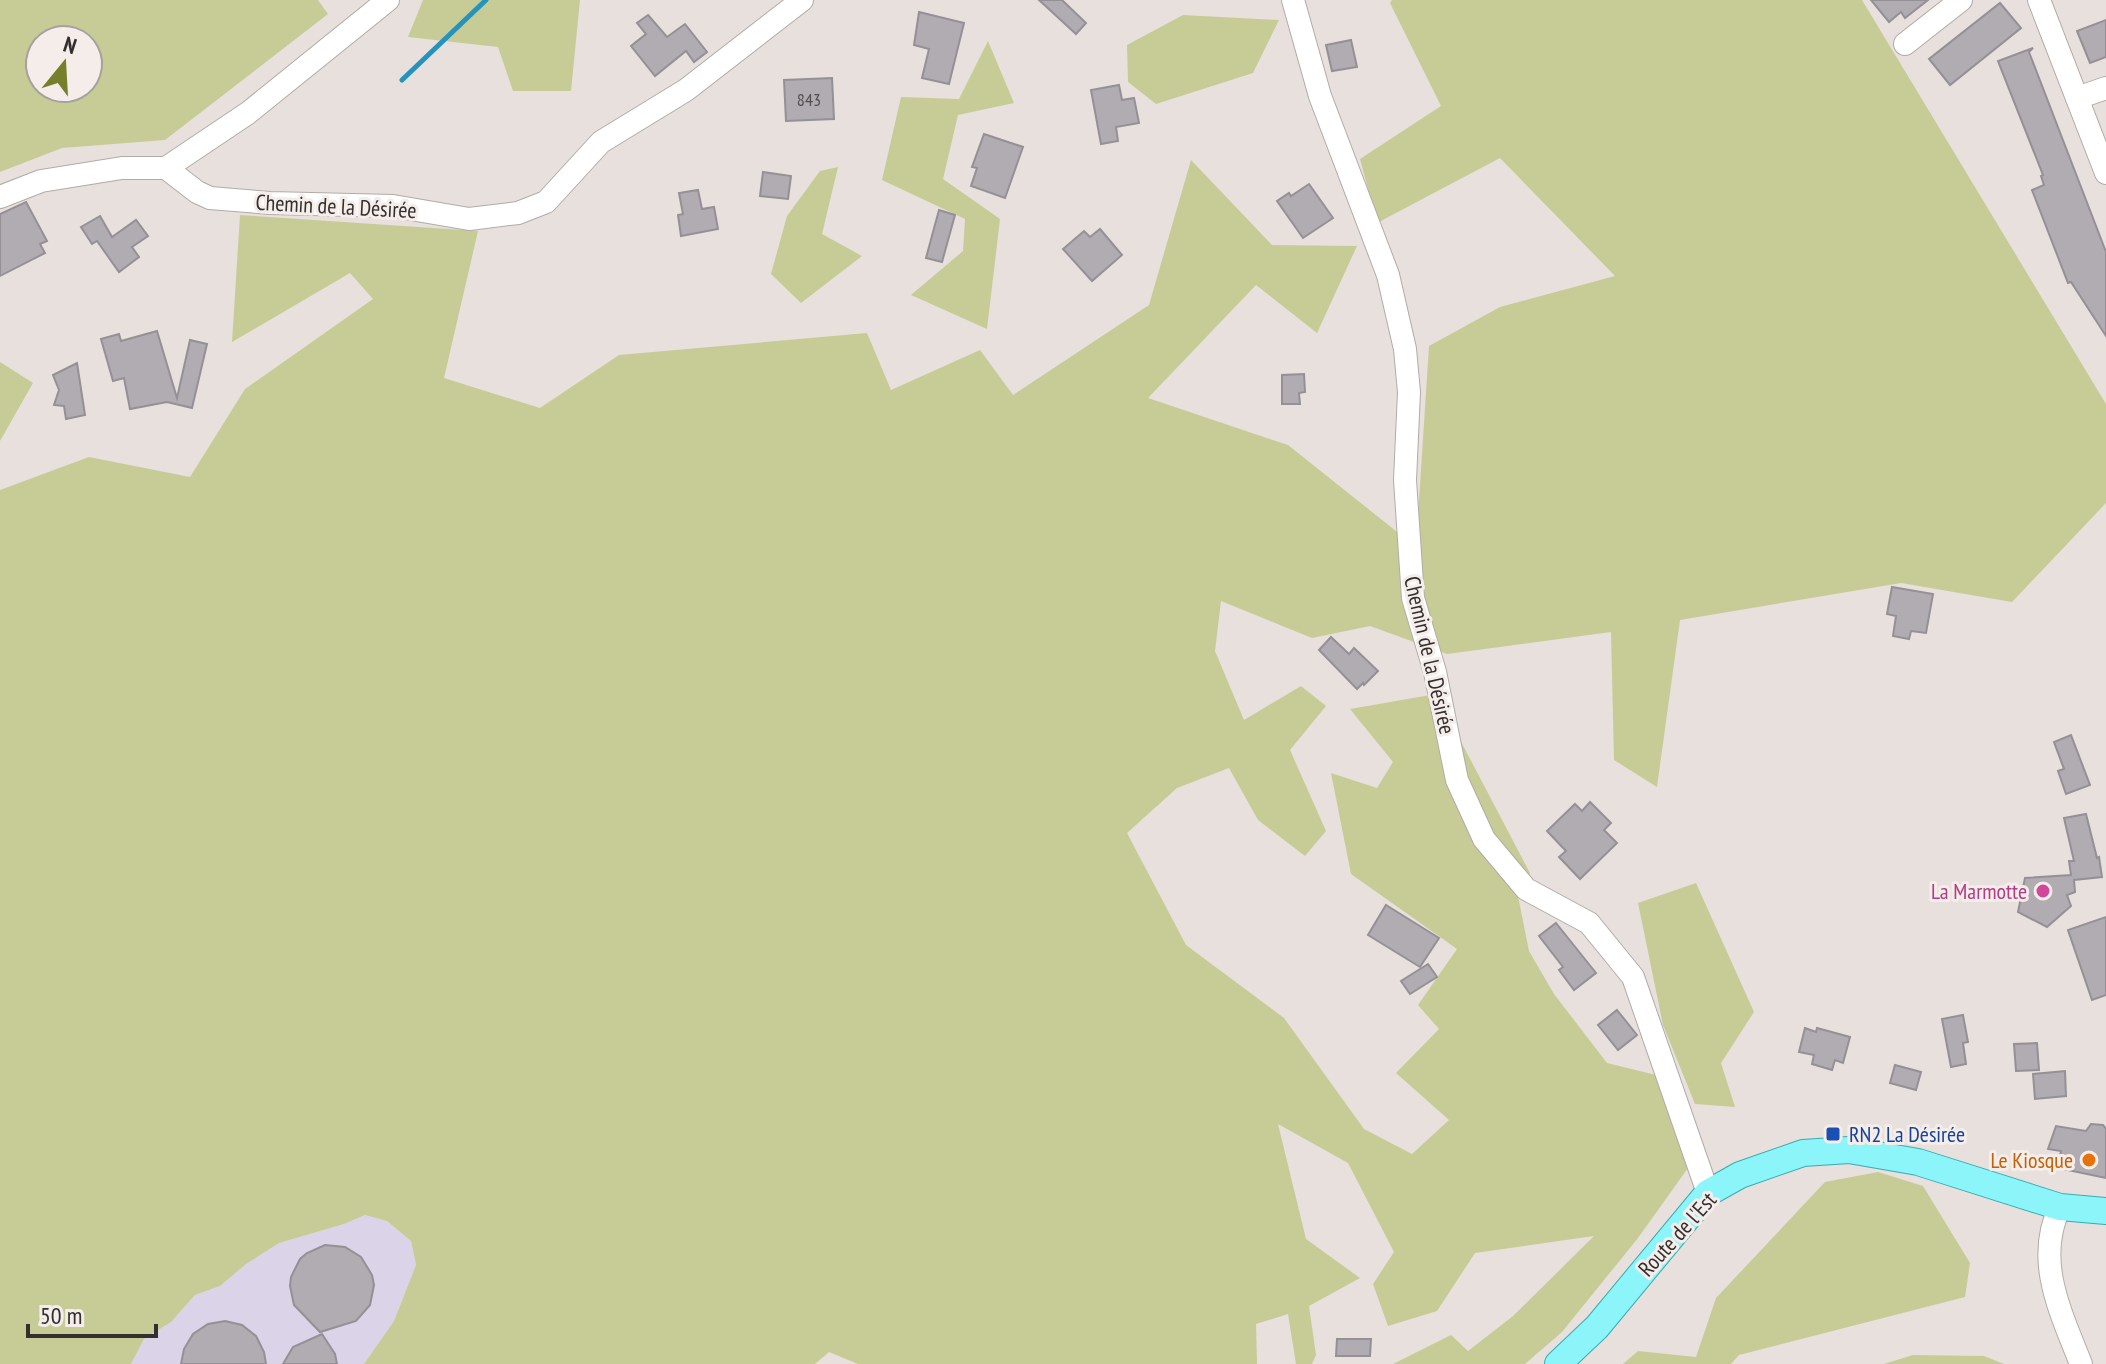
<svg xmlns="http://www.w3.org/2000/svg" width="2106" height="1364" viewBox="0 0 2106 1364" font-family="'PT Sans Narrow',sans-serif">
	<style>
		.industrial { fill: #dbd3e8 }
		.green { fill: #c7cc96; fill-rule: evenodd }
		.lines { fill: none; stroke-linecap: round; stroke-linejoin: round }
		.stream { stroke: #2494bd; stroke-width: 5 }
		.building { fill: #b0acb2; stroke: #949096; stroke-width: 2 }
		.minor-casing { stroke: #b2aba7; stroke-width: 24 }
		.major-casing { stroke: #3aabb1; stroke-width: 28 }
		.minor { stroke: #fff; stroke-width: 22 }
		.major { stroke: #8bf5fa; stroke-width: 26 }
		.hotel-dot { fill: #d1479c; stroke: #f4ede9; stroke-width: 3 }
		.transit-dot { fill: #1a4fb4; stroke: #f4ede9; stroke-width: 3 }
		.food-dot { fill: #e8710a; stroke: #f4ede9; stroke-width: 3 }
		.labels { text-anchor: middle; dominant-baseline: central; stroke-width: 6; stroke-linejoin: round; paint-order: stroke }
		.number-label { font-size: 18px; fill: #524e4f }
		.street-label { font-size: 22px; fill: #322f2e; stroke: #f4ede9 }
		.hotel-label { font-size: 22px; fill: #b23c85; stroke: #f4ede9; text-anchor: end }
		.transit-label { font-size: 22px; fill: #164399; stroke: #f4ede9; text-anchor: start }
		.food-label { font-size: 22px; fill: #c56008; stroke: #f4ede9; text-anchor: end }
	</style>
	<rect width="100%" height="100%" fill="#e7e0dc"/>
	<polygon class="industrial" points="365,1215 387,1221 411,1241 416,1265 394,1321 364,1364 131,1364 144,1339 171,1322 195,1295 220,1286 246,1264 279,1243 344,1224"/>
	<g class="green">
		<path d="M0 0H318L328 14 165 140 62 148 0 172ZM40 40H88V88H40Z"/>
		<polygon points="423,0 580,0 571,91 513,91 498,47 408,37"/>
		<polygon points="1392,0 1862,0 2106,404 2106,503 2012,602 1901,583 1680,620 1657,787 1614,760 1611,632 1447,654 1370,626 1312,638 1221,601 1215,651 1244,720 1301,686 1326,706 1290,750 1326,831 1305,856 1258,820 1229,768 1177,788 1127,833 1186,945 1284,1018 1364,1129 1412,1154 1449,1120 1396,1073 1439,1029 1418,1005 1457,949 1351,874 1331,773 1377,788 1393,762 1350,709 1436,694 1530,873 1518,896 1529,951 1554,994 1607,1063 1656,1075 1688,1168 1638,1238 1562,1332 1525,1364 1393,1364 1451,1335 1468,1351 1513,1316 1594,1236 1475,1253 1437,1311 1388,1326 1373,1284 1394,1252 1348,1163 1278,1124 1306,1239 1360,1278 1309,1306 1316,1355 1312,1364 1296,1364 1288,1314 1256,1324 1257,1364 858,1364 829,1352 815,1364 364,1364 394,1321 416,1265 411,1241 387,1221 365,1215 344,1224 279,1243 246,1264 220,1286 195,1295 171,1322 144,1339 131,1364 0,1364 0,490 89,457 190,477 245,389 373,299 350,273 232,342 240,215 478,231 444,378 540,408 619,355 867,333 891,390 980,350 1013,395 1149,305 1191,160 1272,245 1357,246 1317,333 1256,285 1148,398 1288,445 1416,547 1429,346 1500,307 1615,276 1500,158 1377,223 1360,159 1441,106 1390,3"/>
		<polygon points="1183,15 1279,20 1253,73 1156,104 1128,82 1127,45"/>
		<polygon points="988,41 1014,103 958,115 943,179 1000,219 987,329 911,295 963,251 965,219 882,180 901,97 959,99"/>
		<polygon points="838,167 822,234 862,256 801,303 771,274 787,216 820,171"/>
		<polygon points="0,362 33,383 0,441"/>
		<polygon points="1696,883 1754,1012 1721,1063 1735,1107 1695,1104 1663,1025 1638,903"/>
		<polygon points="1878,1172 1923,1186 1970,1263 1965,1297 1739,1355 1731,1364 1623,1364 1638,1351 1696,1357 1716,1298 1825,1182"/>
		<polygon points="1913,1355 1984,1356 2004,1364 1884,1364"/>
	</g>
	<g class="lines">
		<polyline class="stream" points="402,80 486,0"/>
	</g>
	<g class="building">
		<polygon points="1039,0 1062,0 1086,23 1076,34"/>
		<polygon points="1871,0 1928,0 1905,18 1901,12 1889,22"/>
		<polygon points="2000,3 2021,28 1950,85 1929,59"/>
		<polygon points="919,12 964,23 949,84 922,78 929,49 914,45"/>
		<polygon points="648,15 667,37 685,24 707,52 694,62 686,51 655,76 631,46 646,34 637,23"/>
		<polygon points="2106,20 2106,57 2090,63 2077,31"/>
		<polygon points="1351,40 1357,67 1332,71 1326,45"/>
		<polygon points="2033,48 2029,52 2106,252 2106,336 2071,282 2068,283 2032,190 2044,185 2041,176 2043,175 1998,61"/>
		<polygon points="832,78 834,119 786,121 784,80"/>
		<polygon points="1119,85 1122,100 1134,98 1139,123 1116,127 1118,141 1101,144 1091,90"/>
		<polygon points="984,134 1023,147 1005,198 971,186 977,168 972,167"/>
		<polygon points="763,172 791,176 788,199 760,196"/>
		<polygon points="1309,184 1333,218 1303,238 1277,201 1289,193 1291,196"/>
		<polygon points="698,190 702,209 714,207 718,229 681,236 678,215 683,214 679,193"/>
		<polygon points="26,202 47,241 40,244 45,253 0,276 0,214"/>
		<polygon points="939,210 955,215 942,262 926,258"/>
		<polygon points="100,216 112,237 136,220 148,236 132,247 139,257 119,272 97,241 92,244 81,227"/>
		<polygon points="1100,229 1122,255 1092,281 1063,249 1084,231 1090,237"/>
		<polygon points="157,331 177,398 190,340 207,344 192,408 167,402 130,409 124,378 113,381 101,339 119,334 121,341"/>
		<polygon points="77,363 85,415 66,419 64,406 54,405 59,390 53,375"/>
		<polygon points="1304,374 1305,392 1299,393 1300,404 1282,404 1282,375"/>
		<polygon points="1892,587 1933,594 1926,633 1911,631 1909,639 1893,636 1896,616 1887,614"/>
		<polygon points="1331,637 1349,654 1354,648 1378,671 1364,685 1363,683 1357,689 1319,650"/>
		<polygon points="2071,735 2090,785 2066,794 2058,771 2064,769 2054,742"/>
		<polygon points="1590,802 1611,823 1604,830 1617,843 1580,879 1559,857 1566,851 1547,831 1575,804 1582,811"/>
		<polygon points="2086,814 2097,858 2099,857 2102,877 2074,880 2075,892 2067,895 2071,906 2047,927 2018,912 2025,878 2071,875 2069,861 2074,861 2064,818"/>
		<polygon points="1386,905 1439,938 1420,967 1368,935"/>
		<polygon points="2106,917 2106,995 2092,1000 2068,930"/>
		<polygon points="1556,923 1596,973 1574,990 1559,970 1563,967 1539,936"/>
		<polygon points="1428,964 1437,977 1410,994 1401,981"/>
		<polygon points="1617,1010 1637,1035 1618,1050 1598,1025"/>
		<polygon points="1963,1015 1968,1042 1963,1043 1966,1064 1951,1067 1942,1019"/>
		<polygon points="1805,1028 1816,1032 1817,1028 1850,1037 1843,1063 1835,1060 1832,1070 1812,1064 1814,1055 1799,1052"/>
		<polygon points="2037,1043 2039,1070 2016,1071 2014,1044"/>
		<polygon points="1895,1065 1921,1072 1916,1090 1890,1083"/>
		<polygon points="2065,1071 2066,1096 2035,1099 2033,1074"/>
		<polygon points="2091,1124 2103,1125 2106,1129 2106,1178 2058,1168 2061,1151 2048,1149 2056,1126 2086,1131"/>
		<polygon points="325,1245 345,1247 361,1257 372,1275 374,1285 370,1305 356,1321 320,1332 294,1305 290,1286 291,1277 300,1259 307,1253"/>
		<polygon points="225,1321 242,1325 256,1336 264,1352 266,1364 181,1364 184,1349 193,1334 208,1324"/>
		<polygon points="322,1334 335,1354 337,1364 283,1364 293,1347"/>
		<polygon points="1337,1339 1371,1339 1370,1356 1336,1356"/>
	</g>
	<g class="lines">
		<g class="minor-casing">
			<g id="minor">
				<polyline points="1293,0 1320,96 1388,275 1405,349 1409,392 1405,480 1413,598 1435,672 1457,780 1484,839 1526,889 1589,923 1633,977 1708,1193"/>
				<polyline points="2039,0 2106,173"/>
				<polyline points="1905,44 1961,0"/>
				<polyline points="2077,98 2106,88"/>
				<polyline points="166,168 248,113 388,0"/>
				<polyline points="0,197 41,181 122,168 166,168 197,192 210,198 270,203 393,206 469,219 518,213 546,202 601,142 686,90 802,0"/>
				<path d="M2060 1207C2034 1260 2061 1313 2081 1364"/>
			</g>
		</g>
		<g class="major-casing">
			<polyline id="major" points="1558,1364 1597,1327 1708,1193 1740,1175 1803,1153 1849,1150 1918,1162 2060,1207 2106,1211"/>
		</g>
		<use href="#minor" class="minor"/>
		<use href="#major" class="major"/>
	</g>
	<circle class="hotel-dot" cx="2043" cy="891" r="8"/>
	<rect class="transit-dot" x="1825" y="1126" width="16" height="16" rx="4"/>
	<circle class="food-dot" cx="2089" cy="1160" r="8"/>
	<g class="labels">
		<g class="number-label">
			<text x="809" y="99">843</text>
		</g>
		<g class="street-label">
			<text transform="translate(336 206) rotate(3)">Chemin de la Désirée</text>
			<text transform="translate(1430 655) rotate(77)">Chemin de la Désirée</text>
			<text transform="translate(1677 1234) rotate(-48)">Route de l'Est</text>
		</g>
		<g class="hotel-label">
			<text x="2027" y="891">La Marmotte</text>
		</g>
		<g class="transit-label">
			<text x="1849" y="1134">RN2 La Désirée</text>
		</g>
		<g class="food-label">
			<text x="2073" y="1160">Le Kiosque</text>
		</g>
	</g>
	<g transform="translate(64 64) rotate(18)"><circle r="38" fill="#f4ede9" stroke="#a6a19e" stroke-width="2"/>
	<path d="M0-6L14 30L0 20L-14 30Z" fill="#767f2a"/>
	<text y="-12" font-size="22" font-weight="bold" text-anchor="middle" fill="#322f2e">N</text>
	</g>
	<path d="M28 1324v12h128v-12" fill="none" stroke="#322f2e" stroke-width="4"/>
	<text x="40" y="1324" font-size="24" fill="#322f2e" stroke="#f4ede9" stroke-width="6" paint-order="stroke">50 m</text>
</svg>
